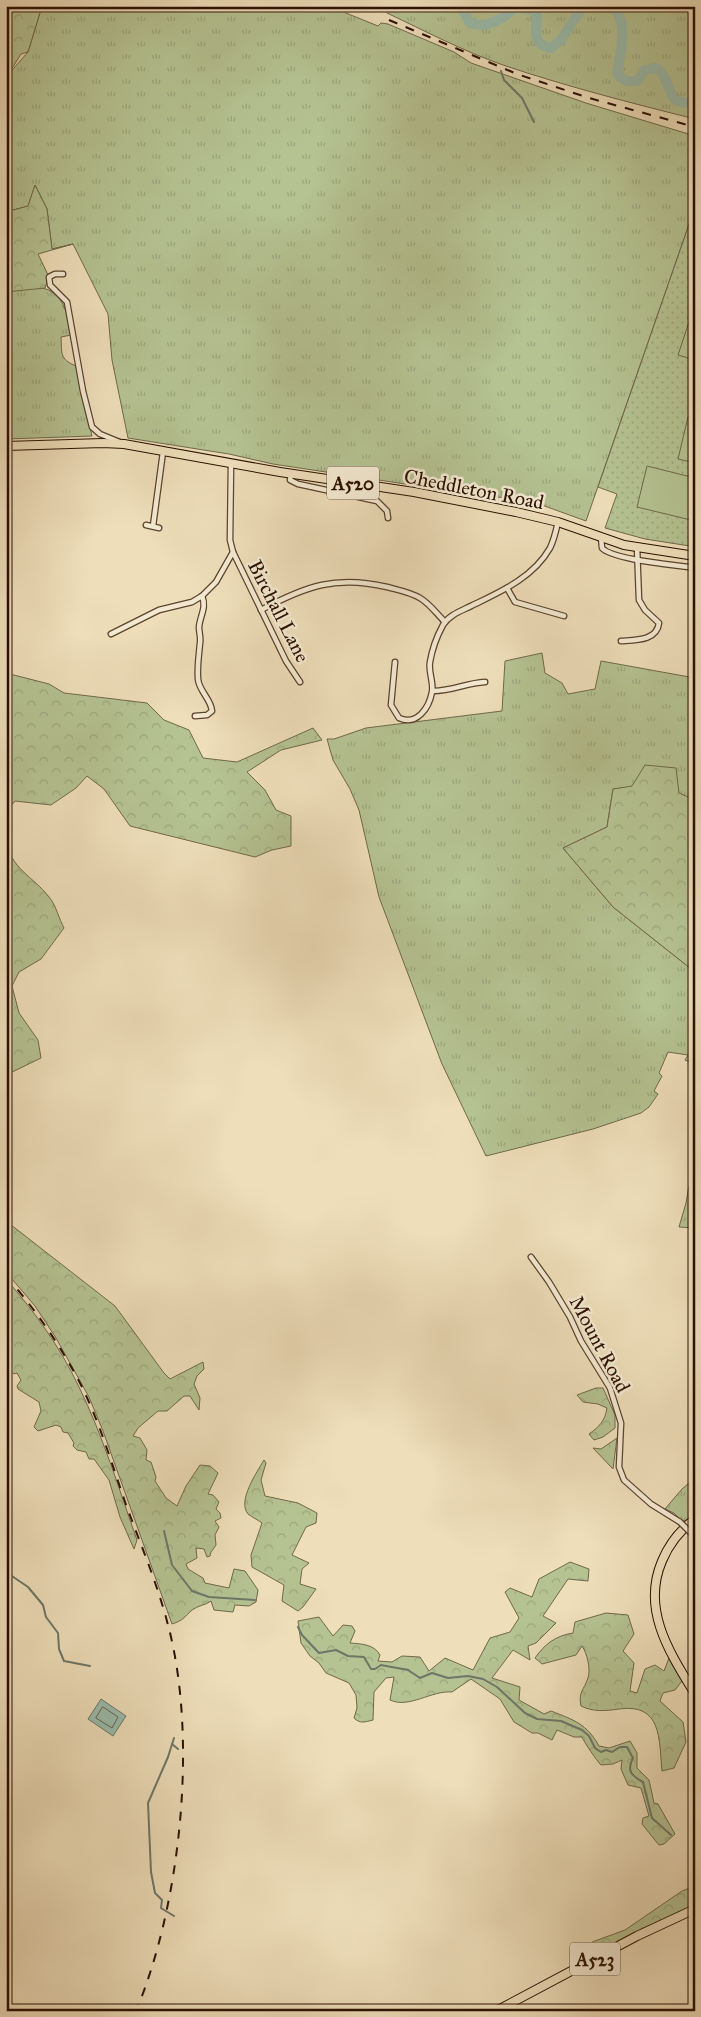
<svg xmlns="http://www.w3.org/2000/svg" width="701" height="2017" viewBox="0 0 701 2017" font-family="'IM FELL Great Primer',serif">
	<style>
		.grass { fill: url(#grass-tufts); stroke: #70684a }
		.forest { fill: url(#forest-crowns); stroke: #70684a }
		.park { fill: url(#park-dots); stroke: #70684a }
		.pitch { fill: #b5c292; stroke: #70684a }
		.water { fill: #9abcac; stroke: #6d7768 }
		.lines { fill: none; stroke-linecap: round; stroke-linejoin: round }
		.shore { stroke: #626656; stroke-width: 1 }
		.stream { stroke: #6d7768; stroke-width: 2 }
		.river { stroke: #9abcac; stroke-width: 10 }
		.minor-casing { stroke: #5b432f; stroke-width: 7 }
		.trunk-casing { stroke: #2a0f01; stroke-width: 10 }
		.minor { stroke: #f4ead2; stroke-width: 4.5 }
		.trunk { stroke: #eedeba; stroke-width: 8 }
		.rail { stroke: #2a0f01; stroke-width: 2; stroke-dasharray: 9 9; stroke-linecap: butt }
		.minor-bridge-casing { stroke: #5b432f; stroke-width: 7; stroke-linecap: butt }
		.minor-bridge { stroke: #f4ead2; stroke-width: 4.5 }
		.labels { text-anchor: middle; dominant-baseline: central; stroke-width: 5; stroke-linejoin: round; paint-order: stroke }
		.shield { fill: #f4ead2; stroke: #675140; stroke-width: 1 }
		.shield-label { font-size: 19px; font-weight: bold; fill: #2a0f01 }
		.street-label { font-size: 20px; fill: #2a0f01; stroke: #f4ead2 }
	</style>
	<defs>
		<pattern id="grass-tufts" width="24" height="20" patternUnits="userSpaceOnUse" patternTransform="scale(1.25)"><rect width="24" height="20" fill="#b5c292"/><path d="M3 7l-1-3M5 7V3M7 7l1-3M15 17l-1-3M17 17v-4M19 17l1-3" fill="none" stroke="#9ca67c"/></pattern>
		<pattern id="forest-crowns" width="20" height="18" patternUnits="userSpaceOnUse" patternTransform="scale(1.25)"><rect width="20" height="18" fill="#b5c292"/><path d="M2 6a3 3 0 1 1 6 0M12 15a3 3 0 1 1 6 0" fill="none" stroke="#9ca67c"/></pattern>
		<pattern id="park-dots" width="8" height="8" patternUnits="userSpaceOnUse" patternTransform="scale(1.25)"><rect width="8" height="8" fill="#b5c292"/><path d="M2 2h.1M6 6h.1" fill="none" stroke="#9ca67c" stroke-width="1.8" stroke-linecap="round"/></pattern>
	</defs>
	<rect width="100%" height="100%" fill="#eedeba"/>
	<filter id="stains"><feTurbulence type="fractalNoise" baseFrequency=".004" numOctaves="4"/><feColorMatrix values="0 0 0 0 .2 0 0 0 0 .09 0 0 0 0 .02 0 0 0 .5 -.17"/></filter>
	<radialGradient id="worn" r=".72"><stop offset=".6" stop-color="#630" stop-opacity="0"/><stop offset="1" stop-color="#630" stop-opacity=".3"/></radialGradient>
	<g class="grass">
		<polygon points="42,6 341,6 341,11 378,26 381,23 388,24 454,52 471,63 586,103 695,136 695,207 586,521 528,500 478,495 273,464 229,454 128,438 112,360 108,314 73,244 52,249 47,209 35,185 28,206 6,212 6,77 28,52"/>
		<path d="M386 6H695V119C631 103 565 86 503 65 463 51 425 31 387 13Z"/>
		<path d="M34 287C63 288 67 311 71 335L61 337C62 353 59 359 76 366L92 436 6 439V292Z"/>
		<path d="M542 653 545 673 562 683 568 694 595 689 601 661 695 678V800C669 790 640 785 613 789L607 827 563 848 613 907 695 972V1064L685 1060 688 1055 668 1052 659 1073 662 1076 654 1091 658 1094 649 1107 641 1113 593 1129 486 1156 442 1064 379 897 359 810 350 789 333 760 327 739H334L366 728 502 711 505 661Z"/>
		<polygon points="695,1135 695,1228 679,1227 686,1203 693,1163"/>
		<polygon points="695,1478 695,1514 683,1522 674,1513 665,1509 682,1489"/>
	</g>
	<g class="forest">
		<polygon points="6,6 42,6 28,52 21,54 6,78"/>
		<polygon points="35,185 47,209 52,249 73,244 38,254 49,277 45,288 6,292 6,212 28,206"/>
		<polygon points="6,673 49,684 64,693 147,703 164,720 189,730 203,758 237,762 313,728 322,740 281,750 247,772 265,790 276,810 291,816 291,846 272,850 255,857 130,826 104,789 87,776 76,788 51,805 15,801 6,812"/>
		<polygon points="645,765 676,768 679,793 695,800 695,972 613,907 563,848 607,827 613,789 632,786"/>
		<path d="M6 839C10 869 33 876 49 897 56 905 59 919 64 928L41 959 19 972 12 986 19 1013 38 1040 41 1058 6 1075Z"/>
		<path d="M6 1221 115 1306 164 1373 170 1379 203 1362 204 1369 197 1376 194 1384 200 1398 199 1410 190 1396H184L167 1411H158L138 1428 133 1436 140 1438 147 1450 146 1460 151 1462 156 1477 155 1481 166 1498 177 1506 186 1486 200 1465 210 1466 218 1473 208 1494 213 1495 219 1502 216 1509 220 1513 221 1518 215 1521 219 1527 215 1535 216 1545 211 1552 210 1556 207 1557 204 1549 196 1548 197 1558 186 1564 188 1569 203 1578 205 1583 229 1588 234 1569 245 1571 258 1590 256 1602 249 1606 235 1605 233 1612 214 1610 211 1601C206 1605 197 1606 192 1610 183 1618 184 1620 172 1624L103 1431 89 1397 56 1338 35 1306 6 1272Z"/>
		<path d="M6 1279C35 1312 60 1347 79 1387 103 1436 119 1489 137 1540L134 1549 120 1517 109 1480 94 1459H89L86 1452 77 1450 73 1446 74 1443 68 1433 63 1432 61 1427 56 1425 38 1431 34 1427 41 1411 39 1402 18 1389 17 1386 21 1380 17 1373 14 1374 6 1365Z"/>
		<path d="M596 1388H603L615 1415V1428L603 1437 594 1440 589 1434C599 1427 605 1421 607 1408L598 1404 583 1402 577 1395Z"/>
		<polygon points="617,1438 613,1469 593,1448 601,1449"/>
		<path d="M264 1460 266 1463 261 1480 265 1496 298 1503 317 1513 316 1523 306 1527 292 1555 309 1563 302 1569 300 1584 316 1589 303 1607 298 1611 282 1601 284 1585 252 1567 251 1555 262 1523C258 1520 252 1517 248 1514 237 1501 257 1472 264 1460Z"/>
		<path d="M570 1562 589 1569 588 1581 568 1579 543 1616 556 1623 536 1643 528 1646 530 1660 513 1650 492 1678 520 1687 519 1700 544 1714 551 1711C574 1720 587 1724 599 1746L609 1748 630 1741 637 1753V1768L649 1780 654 1803 658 1804 675 1834 664 1844 659 1845 642 1824 643 1818 649 1816 641 1788 628 1785 621 1769 622 1760 613 1764 601 1765C597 1761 584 1742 582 1737H574L557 1730 552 1740 538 1733H532L514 1722 500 1699 471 1679 452 1692C432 1690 409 1709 390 1700L394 1677 386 1678 374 1692 373 1720C365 1722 360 1724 354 1718L357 1708 356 1695 349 1683 326 1673 319 1663 310 1656 301 1643 298 1621 319 1617 333 1636 343 1625 352 1626 355 1631 350 1643C361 1644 374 1644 380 1655L378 1661 392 1662 402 1656 420 1657 429 1671 445 1658 473 1670 490 1638 510 1632 519 1618 505 1592 510 1588 532 1597 539 1579Z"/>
		<path d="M606 1613 628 1615 634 1634 623 1651 634 1663 630 1691 637 1693 645 1669 655 1665 664 1671 669 1658 682 1681 675 1690 663 1693 660 1701 683 1722 686 1742 674 1768 662 1771C659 1739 662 1703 619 1709 605 1711 593 1712 581 1706 578 1692 584 1690 588 1678 591 1669 587 1653 582 1646L576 1655 542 1664 535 1658C545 1644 555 1636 573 1633L575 1622Z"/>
		<polygon points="695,1886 695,1906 592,1956 592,1942 625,1930 682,1891"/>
	</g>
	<polygon class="park" points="695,207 695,543 690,546 645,539 605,528 617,494 598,487"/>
	<g class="pitch">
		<polygon points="692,313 695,314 695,360 678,355"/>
		<polygon points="688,417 695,419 695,463 678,459"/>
		<polygon points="647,466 695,478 695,521 637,507"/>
	</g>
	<polygon class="water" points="101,1699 126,1716 113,1736 88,1719"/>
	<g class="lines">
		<polygon class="shore" points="103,1707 118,1717 112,1728 96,1718"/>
		<g class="stream">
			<polyline points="501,71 504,80 522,98 534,122"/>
			<polyline points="164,1531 172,1565 192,1591 209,1597 255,1600"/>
			<polyline points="6,1572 28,1587 43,1605 46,1617 58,1633 59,1649 64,1661 90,1666"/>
			<path d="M298 1627 302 1635 319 1653 336 1650 348 1656 364 1657 371 1669H375L381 1665 408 1670 420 1678 432 1673 448 1678 468 1676 483 1679 497 1687 525 1713 537 1719 561 1721 582 1730 589 1736 595 1748 601 1752 606 1750 612 1752 620 1747H627L633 1758C626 1771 632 1776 643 1782L652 1818 671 1835"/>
			<polyline points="172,1744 178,1749"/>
			<polyline points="174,1916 161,1908 162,1900 155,1893 151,1872 148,1803 168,1757 174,1738"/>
		</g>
		<g class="river">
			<path d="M463 6 464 12 470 23C491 29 501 18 517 7L533 10 537 16C537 30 530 44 551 48L561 40 583 6"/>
			<path d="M609 6C631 16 620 55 617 73 623 81 627 82 637 81L645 70 656 68C669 76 669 99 678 101 683 103 690 102 695 104"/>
		</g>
		<g class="minor-casing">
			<g id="minor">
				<polyline points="63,274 55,274 49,277 50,285 67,302 83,391 92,427 100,434 122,443"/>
				<polyline points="231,464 230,540 233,552 286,661 300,682"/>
				<polyline points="291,474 290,480 298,484 377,501 387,511 388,518"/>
				<polyline points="146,525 159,528"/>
				<polyline points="153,526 163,452"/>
				<path d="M601 537 602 548C613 560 677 565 695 568"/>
				<polyline points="507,588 515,602 564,616"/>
				<path d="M261 610C306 586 336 575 387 587 398 590 410 592 420 598 429 603 437 614 445 622"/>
				<polyline points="111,634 159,610 192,602 202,596 216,582 233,552"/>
				<path d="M621 641C635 640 657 641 659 623L645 610 639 600 637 547"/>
				<path d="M395 662 391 705 399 718C417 726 429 708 432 692 434 682 428 672 430 662 432 650 437 636 443 625 449 615 461 611 471 606 500 592 533 578 550 548 554 540 556 531 558 522"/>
				<path d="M433 691C453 691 466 683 485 682"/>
				<path d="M195 716 207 715 212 711C211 699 199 691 198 679 197 666 199 655 200 643 201 638 199 632 199 627 200 616 207 607 202 596"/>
				<polyline points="531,1257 549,1282 570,1317 581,1341 610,1388 621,1423 619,1467 624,1480 651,1504 680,1522"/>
			</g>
		</g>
		<g class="trunk-casing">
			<g id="trunk">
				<polyline points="6,446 103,443 124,444 280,472 414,492 516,512 558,522 624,545 695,556"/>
				<path d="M695 1519C680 1530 669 1544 662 1561 641 1610 670 1653 695 1694"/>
				<polyline points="496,2011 637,1936 695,1909"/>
			</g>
		</g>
		<use href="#minor" class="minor"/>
		<use href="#trunk" class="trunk"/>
		<g class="rail">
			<polyline points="389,20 517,74 589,98 695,127"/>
			<path d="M6 1276C35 1309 61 1346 81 1385 99 1421 111 1461 124 1499 139 1541 157 1582 168 1625 198 1737 181 1904 136 2011"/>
		</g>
		<g class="minor-bridge-casing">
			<polyline id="minor-bridge" points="680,1522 691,1533"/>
		</g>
		<use href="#minor-bridge" class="minor-bridge"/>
	</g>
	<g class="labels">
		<g class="shield">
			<rect x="327" y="466.5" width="52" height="33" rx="4"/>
			<rect x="570" y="1942.5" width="50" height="33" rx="4"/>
		</g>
		<g class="shield-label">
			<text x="353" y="483">A520</text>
			<text x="595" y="1959">A523</text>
		</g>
		<g class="street-label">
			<text transform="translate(474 489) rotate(11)">Cheddleton Road</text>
			<text transform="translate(279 611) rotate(63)">Birchall Lane</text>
			<text transform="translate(600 1344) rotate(62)">Mount Road</text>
		</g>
	</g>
	<rect width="701" height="2017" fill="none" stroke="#eedeba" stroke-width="25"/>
	<rect x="8" y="8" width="686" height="2002" fill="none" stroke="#2a0f01" stroke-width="2.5"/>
	<rect x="12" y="12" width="676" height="1992" fill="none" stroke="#2a0f01"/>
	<rect width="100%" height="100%" filter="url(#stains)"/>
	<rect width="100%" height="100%" fill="url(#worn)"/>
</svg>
